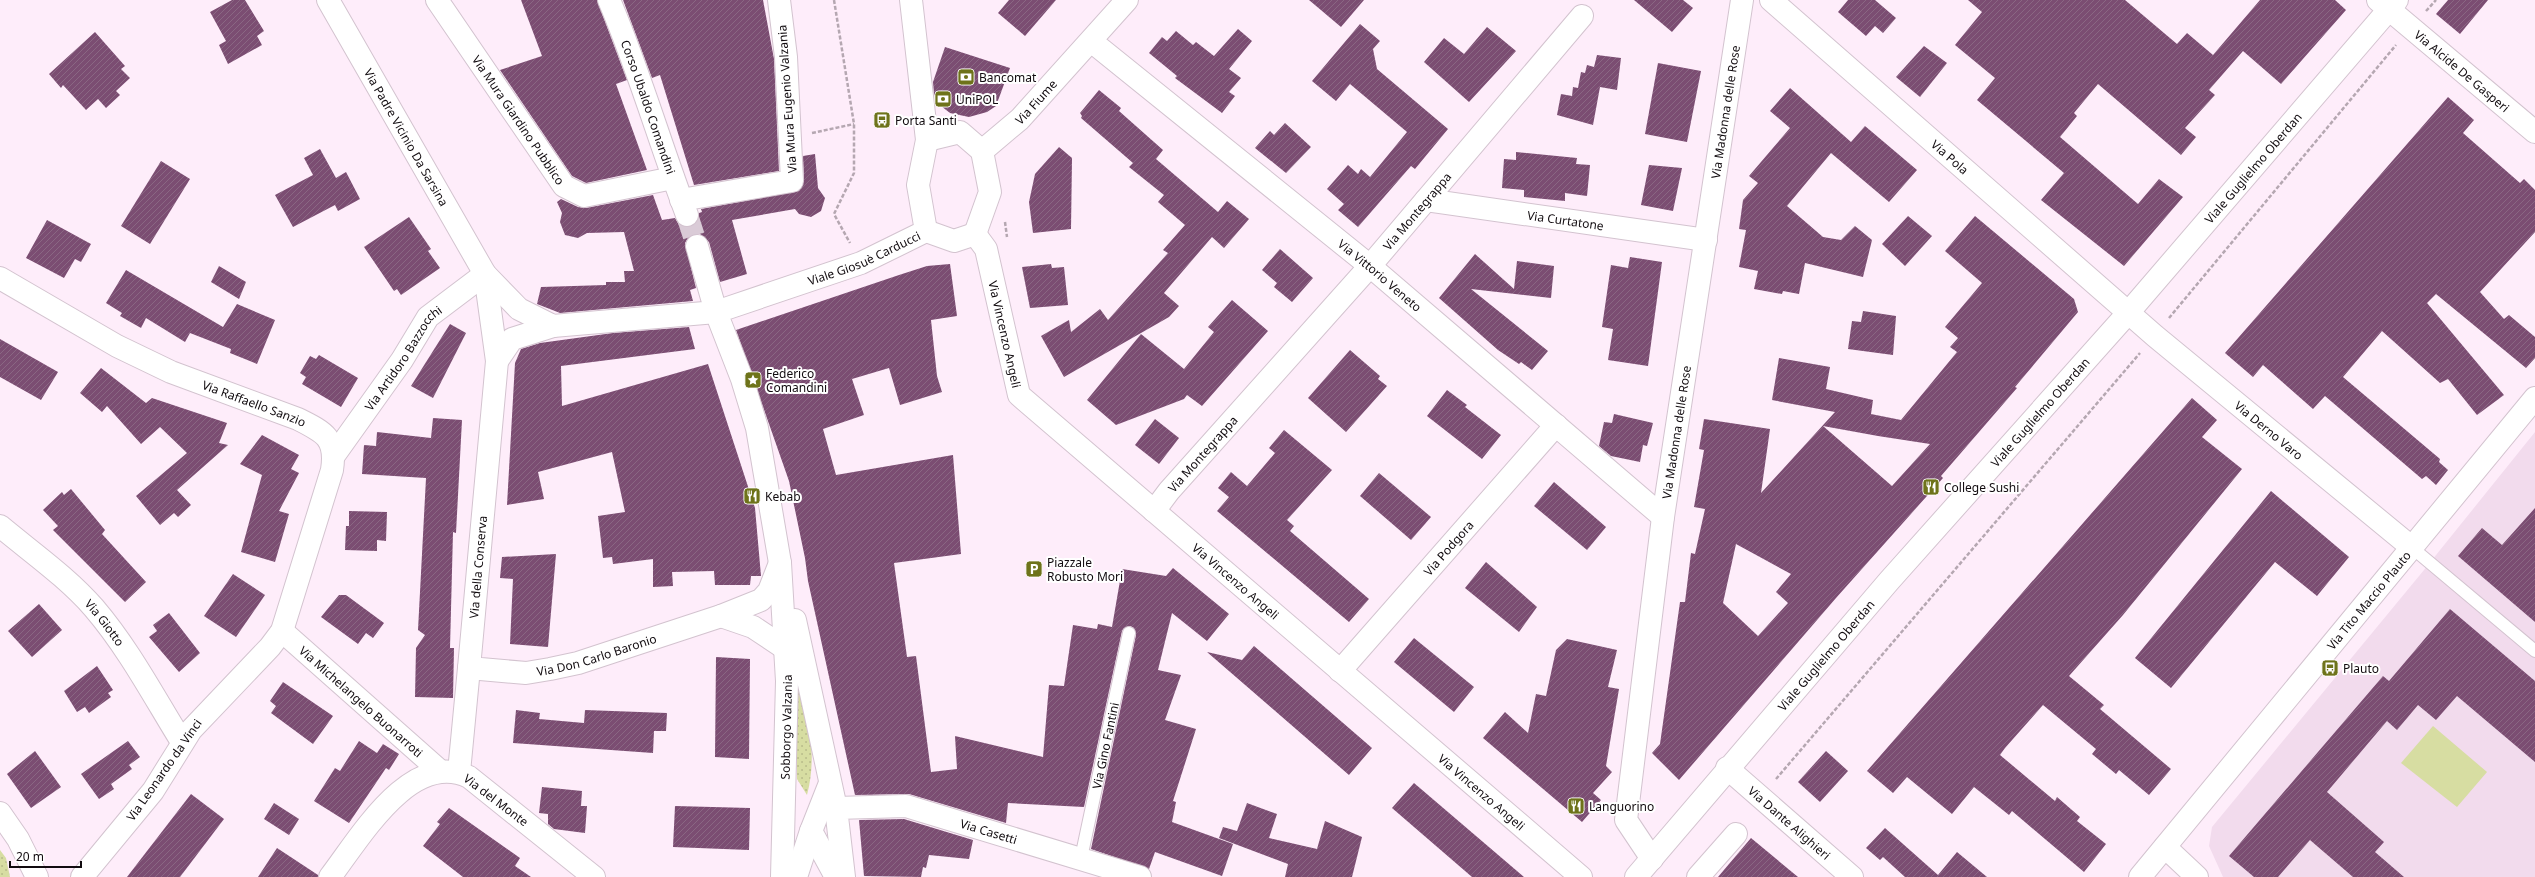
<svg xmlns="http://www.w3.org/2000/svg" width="2535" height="877" viewBox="0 0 2535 877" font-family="'Noto Sans',sans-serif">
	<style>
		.built { fill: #f2dbed }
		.grass { fill: url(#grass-dots) }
		.garden { fill: #d7dda2 }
		.building { fill: url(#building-hatch); fill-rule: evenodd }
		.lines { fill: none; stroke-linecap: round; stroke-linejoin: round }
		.street-tunnel { stroke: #dacbd7; stroke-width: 22; stroke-dasharray: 22 11; stroke-linecap: butt }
		.lane-casing { stroke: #d3c3cf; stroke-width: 14 }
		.street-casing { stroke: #d3c3cf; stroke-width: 24 }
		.secondary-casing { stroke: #d3c3cf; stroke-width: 24 }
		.path { stroke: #b5a7b1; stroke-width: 2.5; stroke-dasharray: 4 2; stroke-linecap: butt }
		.lane { stroke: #fff; stroke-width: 12 }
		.street { stroke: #fff; stroke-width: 22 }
		.secondary { stroke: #fff; stroke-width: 22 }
		.labels { text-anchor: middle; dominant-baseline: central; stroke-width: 4; stroke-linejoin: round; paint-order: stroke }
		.street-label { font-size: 12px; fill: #110b0f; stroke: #fff }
		.poi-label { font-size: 12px; fill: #110b0f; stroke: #fff; text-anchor: start }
	</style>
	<defs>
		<pattern id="grass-dots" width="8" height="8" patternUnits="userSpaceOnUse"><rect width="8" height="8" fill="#d7dda2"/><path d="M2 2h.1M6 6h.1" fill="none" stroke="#b8bc8a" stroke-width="1.8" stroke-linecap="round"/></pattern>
		<pattern id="building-hatch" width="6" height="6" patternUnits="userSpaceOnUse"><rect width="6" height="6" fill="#7b4d72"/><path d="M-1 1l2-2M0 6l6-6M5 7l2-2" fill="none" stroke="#8a6783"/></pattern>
	</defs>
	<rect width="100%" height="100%" fill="#feedfa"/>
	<polygon class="built" points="2535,432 2535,877 2223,877 2209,846 2212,827 2424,570"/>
	<g class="grass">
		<path d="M795 650C803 697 820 747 807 795L797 779Z"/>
		<polygon points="0,850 6,858 10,877 0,877"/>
	</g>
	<polygon class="garden" points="2433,726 2487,772 2457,807 2401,763"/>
	<g class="building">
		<polygon points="232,0 245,0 264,31 257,36 262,45 228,64 219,45 226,41 210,12"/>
		<polygon points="521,0 597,0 627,80 616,84 647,170 586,183 572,176 500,70 542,56"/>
		<polygon points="623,0 763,0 774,59 779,171 694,185 660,75 652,78"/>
		<polygon points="1009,0 1056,0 1025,36 998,13"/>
		<polygon points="1309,0 1364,0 1341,27"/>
		<polygon points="1634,0 1683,0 1693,8 1672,32"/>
		<polygon points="1848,0 1875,0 1896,18 1883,33 1875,26 1866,36 1838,12"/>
		<polygon points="1968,0 2125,0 2177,44 2187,33 2213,55 2260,0 2335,0 2346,10 2281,84 2243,51 2209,90 2215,95 2185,128 2196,137 2181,155 2098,84 2074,113 2077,116 2060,137 2138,204 2159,179 2183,197 2124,266 2041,200 2064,173 1977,100 1995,78 1955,45 1982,12"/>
		<polygon points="2448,0 2488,0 2460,34 2436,14"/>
		<polygon points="1360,24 1380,41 1373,49 1377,69 1448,129 1415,169 1411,166 1358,227 1338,210 1344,204 1327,189 1348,165 1358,174 1361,169 1370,177 1407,132 1350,84 1336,101 1312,81"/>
		<polygon points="1487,27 1516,51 1469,102 1424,62 1444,38 1464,54"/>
		<polygon points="1238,29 1252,41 1229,69 1241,78 1229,92 1235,96 1222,113 1175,78 1177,76 1149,53 1162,37 1167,41 1176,31 1193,45 1196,42 1214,56"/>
		<polygon points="95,32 125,66 121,69 130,78 116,91 120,95 106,108 98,99 86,110 63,85 61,88 49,74"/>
		<polygon points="1924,46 1947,63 1920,97 1896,77"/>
		<polygon points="945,47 1010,68 996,106 987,112 969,117 950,113 941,106 934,94 933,82"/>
		<polygon points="1597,55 1621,58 1617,90 1600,87 1593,125 1557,115 1561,94 1572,96 1573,87 1578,88 1581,72 1585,73 1587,65 1594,67"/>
		<polygon points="1658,63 1701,71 1687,142 1645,134"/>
		<polygon points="1790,88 1851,142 1865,126 1917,170 1889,202 1831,153 1787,206 1823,237 1841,240 1855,226 1872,240 1863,277 1805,263 1799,294 1783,291 1782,294 1754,289 1758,271 1739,267 1746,230 1739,229 1743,200 1758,183 1749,176 1790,128 1770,111"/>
		<polygon points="1099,90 1121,108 1119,111 1163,150 1156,159 1218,212 1227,201 1249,219 1224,248 1212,237 1164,293 1179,306 1169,317 1064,377 1041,336 1069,320 1071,332 1100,309 1108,320 1168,253 1163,250 1185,225 1158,202 1164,195 1129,167 1133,163 1081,118 1082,116 1080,113"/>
		<polygon points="2448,97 2474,120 2463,133 2520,183 2524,179 2535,190 2535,232 2480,292 2504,319 2509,315 2535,337 2535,358 2526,368 2436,294 2427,303 2504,395 2477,415 2448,379 2440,383 2382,331 2343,377 2440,459 2439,462 2448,470 2436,485 2426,476 2422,479 2325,396 2313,409 2263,365 2253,377 2225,353"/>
		<polygon points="1285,123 1311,147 1286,173 1255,148 1270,131 1274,135"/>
		<polygon points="1059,147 1072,158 1071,229 1033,233 1029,202 1035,174"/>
		<polygon points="320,149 336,178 346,172 360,199 338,211 335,205 293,227 275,195 313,175 304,158"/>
		<polygon points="1516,152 1577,158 1576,164 1590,165 1587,196 1565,193 1565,201 1524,197 1524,190 1502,188 1504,159 1516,160"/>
		<polygon points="815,154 818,188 825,198 821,211 811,217 799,214 795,209 732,220 747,274 720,282 709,242 700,234 694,234 688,238 685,243 696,288 690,290 693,301 560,313 537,304 541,287 606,285 606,282 625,282 624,271 634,271 624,232 587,233 578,238 565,235 560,222 562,213 557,202 561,199 578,207 586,208 653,195 662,220 675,218 679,225 691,227 697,223 699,213 702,212 701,209 799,191 804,181 803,156"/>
		<polygon points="161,161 190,179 150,244 121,226"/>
		<polygon points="1649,165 1682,168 1673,211 1641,205"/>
		<polygon points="1908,216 1932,236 1905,266 1882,244"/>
		<path d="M1975 216 2074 299 2078 312 2015 387 2017 388 1941 476 1943 478 1836 598 1679 780 1652 753 1660 744 1680 602H1685L1691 553 1695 554 1705 509 1694 507 1704 450 1699 449 1704 419 1770 429 1761 493 1835 412 1772 400 1779 358 1830 367 1826 389 1873 400 1871 414 1901 420 1957 352 1950 347 1958 338 1945 327 1982 283 1945 251ZM1823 426 1878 436 1930 444 1892 486ZM1736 544 1791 574 1776 592 1788 603 1758 636 1723 603Z"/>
		<polygon points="409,217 431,249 428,251 440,268 401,295 397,289 394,291 364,247"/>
		<polygon points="47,220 91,244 81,262 75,259 64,278 26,258"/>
		<polygon points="1280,249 1313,278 1292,302 1274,287 1277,283 1262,270"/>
		<polygon points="1475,254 1514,289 1517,261 1554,266 1551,298 1471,289 1548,351 1532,370 1521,362 1519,364 1498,350 1439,298"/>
		<polygon points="1630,257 1662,262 1648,366 1608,360 1613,329 1602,327 1611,265 1628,268"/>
		<polygon points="950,264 957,316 931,320 937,376 942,392 900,405 889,368 852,379 864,415 823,429 836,475 953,455 961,554 894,563 907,657 916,656 931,772 957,769 955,736 1043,757 1049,685 1064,686 1073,625 1097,629 1098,624 1112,627 1122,569 1166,576 1173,568 1229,614 1207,641 1172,613 1158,670 1181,675 1165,720 1196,729 1173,801 1176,802 1172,822 1233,844 1222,876 1155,852 1149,869 1091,849 1136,635 1134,628 1130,626 1124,628 1122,631 1084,807 1008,803 1006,823 909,794 855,795 808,581 805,558 789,481 736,330 899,275 927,266"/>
		<polygon points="1051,264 1052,268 1064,267 1068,305 1030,308 1022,267"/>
		<polygon points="219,266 246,282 239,299 211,282"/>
		<polygon points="126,270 223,327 237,304 275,320 257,364 230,353 231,349 190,333 185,342 146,318 141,328 120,316 122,313 106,303"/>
		<polygon points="1232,300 1268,331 1202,406 1187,395 1184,399 1116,425 1087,400 1141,334 1184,369 1214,332 1208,327"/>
		<polygon points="1863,311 1896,316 1893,355 1848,349 1852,321 1861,322"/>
		<polygon points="450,324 466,333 433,398 411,386"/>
		<polygon points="689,327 695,349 561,366 562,406 708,364 755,508 761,576 751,576 750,585 715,585 714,571 672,572 673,586 653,587 653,559 613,564 612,557 603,558 598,516 625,512 612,452 538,472 544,499 507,505 515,363 521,349 540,343 613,333"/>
		<polygon points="0,339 58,372 41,400 0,377"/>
		<polygon points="1350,350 1380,376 1378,379 1387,386 1346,432 1308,398"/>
		<polygon points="319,355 358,378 341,407 302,384 306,377 300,373 310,356 316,359"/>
		<polygon points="101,368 146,403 152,398 227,423 219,443 228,445 177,490 191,505 178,517 174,513 160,525 136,496 187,453 160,427 141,444 107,406 102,412 80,393"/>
		<polygon points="1447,390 1467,405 1465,407 1501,435 1482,459 1427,416"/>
		<polygon points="2192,398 2217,420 2202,437 2242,469 2123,615 2069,676 2104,705 2100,709 2171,769 2149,795 2119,770 2116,774 2092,754 2096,749 2043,705 2005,748 2000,755 2055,801 2057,797 2080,817 2077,821 2106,844 2084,872 2012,811 2009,815 1974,787 1952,814 1907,777 1893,793 1867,771"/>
		<polygon points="1614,414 1653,423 1647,446 1643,445 1640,462 1611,456 1599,446 1604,422 1612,423"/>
		<polygon points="433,418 462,420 456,533 453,532 450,648 454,648 453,698 415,697 416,648 425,635 418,630 426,478 362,474 364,445 376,446 377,432 431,438"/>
		<polygon points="1155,419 1179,438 1159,464 1135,445"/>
		<polygon points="1284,430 1332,470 1287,520 1294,526 1290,531 1369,599 1349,622 1217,511 1229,497 1218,488 1231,472 1247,486 1275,453 1269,448"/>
		<polygon points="262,435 299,455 291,469 299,473 279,511 289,514 275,562 241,552 262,475 240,464"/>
		<polygon points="1379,473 1431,517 1411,540 1360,496"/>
		<polygon points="1554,482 1606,527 1587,550 1534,506"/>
		<polygon points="71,489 105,530 102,534 146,582 125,602 53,530 58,526 43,510 62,492 64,495"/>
		<polygon points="2271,491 2349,557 2317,596 2275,562 2171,688 2135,658"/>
		<polygon points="2535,508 2535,622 2458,556 2482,528 2502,545"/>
		<polygon points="349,511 387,512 386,541 377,540 377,551 345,550 346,526 349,526"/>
		<polygon points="556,554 548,647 510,644 513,579 500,578 502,557"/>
		<polygon points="1486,562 1537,607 1519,632 1465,588"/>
		<polygon points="233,574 265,595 236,637 204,616"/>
		<polygon points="339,595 346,595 384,623 373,638 366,633 358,644 321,617"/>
		<polygon points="39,604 62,630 32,657 8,631"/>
		<polygon points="2450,609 2535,681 2535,762 2457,696 2436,720 2418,705 2397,730 2387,721 2327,792 2384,842 2375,852 2404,877 2353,877 2310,840 2278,877 2254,877 2229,856 2383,676 2389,681"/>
		<polygon points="169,613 200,653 179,672 149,637 157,631 153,625"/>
		<polygon points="1414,638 1474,687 1454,712 1394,662"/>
		<polygon points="1567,639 1617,650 1608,687 1619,689 1606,766 1612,772 1593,793 1601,800 1582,822 1483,738 1505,712 1528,733 1536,694 1546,696 1556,650"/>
		<polygon points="1254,646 1372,748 1349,775 1207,652 1242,660"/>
		<polygon points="716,657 750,659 749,759 715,757"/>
		<polygon points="97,666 113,690 108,693 111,697 89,713 85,707 77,712 64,691"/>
		<polygon points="283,682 333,716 313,744 271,713 276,706 270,701"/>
		<polygon points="516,710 540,713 539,719 584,723 585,710 667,713 666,731 654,731 653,753 513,743"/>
		<polygon points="128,741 140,757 129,765 132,769 111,784 114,789 99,799 81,774"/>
		<polygon points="359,741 377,753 383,744 399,754 389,770 386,768 349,823 314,801 335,768 340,771"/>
		<polygon points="35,751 61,787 31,808 7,774"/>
		<polygon points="1826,751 1848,771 1820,802 1798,782"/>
		<polygon points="1414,783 1524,877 1472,877 1392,808"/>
		<polygon points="542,787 582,791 581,806 587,806 585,833 554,829 548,824 548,814 539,813"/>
		<polygon points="191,794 224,819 180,877 127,877"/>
		<polygon points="274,803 299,819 289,835 264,819"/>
		<polygon points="1247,803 1277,814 1269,838 1317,849 1325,821 1362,837 1352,877 1285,877 1288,864 1219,838 1223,827 1237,831"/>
		<polygon points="675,806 750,808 749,850 673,847"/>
		<polygon points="449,808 520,858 515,866 531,877 463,877 423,846 440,824 437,822"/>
		<polygon points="904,819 973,840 969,859 929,855 926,868 923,867 921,877 864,876 859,820"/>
		<polygon points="1885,828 1938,875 1957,852 1987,877 1905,877 1883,857 1880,860 1866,848"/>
		<polygon points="1751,838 1798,877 1718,877"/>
		<polygon points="277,848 318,875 318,877 258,877"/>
	</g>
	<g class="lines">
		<polyline class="street-tunnel" points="687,215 697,246"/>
		<g class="lane-casing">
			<g id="lane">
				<polyline points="2410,546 2535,651"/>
				<path id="s1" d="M1081 858 1129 633"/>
			</g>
		</g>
		<g class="street-casing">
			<g id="street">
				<path id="s2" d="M437 0 564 186 584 196 673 178"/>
				<path id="s3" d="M609 0C639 70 660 144 687 215"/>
				<path id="s4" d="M1771 0 2155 336 2410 546"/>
				<path id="s5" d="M1091 41 1370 266 1663 517"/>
				<polyline points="927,140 960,132 982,151"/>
				<path id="s6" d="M982 151 1020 119 1127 0"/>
				<polyline points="681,200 792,181 786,57 779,0"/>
				<path id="s7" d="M1426 200 1706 240"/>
				<polyline points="926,231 954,241 975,234"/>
				<path id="s8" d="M975 234 986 249 1019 395 1581 877"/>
				<polyline points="975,234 990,192 982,151"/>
				<path id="s9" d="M0 278 117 346 171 372 298 419C324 432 337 438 332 470L282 631 270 647 191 730 153 791 82 877"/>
				<polyline points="497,361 512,339 553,326"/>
				<path id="s10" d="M335 454 402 360 428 317 485 274 519 309 553 326 716 312 697 246"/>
				<path id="s11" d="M1154 511 1169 491 1370 266 1582 16"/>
				<path id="s12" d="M0 526C31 552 67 577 94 608 129 649 154 697 182 742"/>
				<path id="s13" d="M282 631 440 771"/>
				<path id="s14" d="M1340 671 1556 425"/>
				<path id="s15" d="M1727 768 1852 877"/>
				<polyline points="459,772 469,668"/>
				<polyline points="0,813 18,839 37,877"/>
				<polyline points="811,831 836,877"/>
				<polyline points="2165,847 2197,877"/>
				<path id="s16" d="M1652 859 1626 820 1663 517 1742 0"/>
				<path d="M330 877C360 838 411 749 469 777L594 877"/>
				<path id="s17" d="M844 877 836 808 906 806 1140 877"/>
				<polyline points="1698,877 1736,834"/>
				<path id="s18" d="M2140 877 2535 398"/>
			</g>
		</g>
		<g class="secondary-casing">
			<g id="secondary">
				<path id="s19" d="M328 0 485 274 497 361 469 668 526 673 550 669 578 663 721 616 761 600 769 591 780 563"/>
				<path id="s20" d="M2378 0 2535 132"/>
				<polyline points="721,616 753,627 786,649"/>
				<polyline points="795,620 836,808"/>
				<path id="s21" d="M782 877 787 681 780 563 757 428 742 379 716 312 861 263 926 231 918 185 927 140 911 0"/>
				<polyline points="796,877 811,831 830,783"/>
				<path id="s22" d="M1636 877 1889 581 2128 313 2397 0"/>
			</g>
		</g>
		<g class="path">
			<polyline points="834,0 854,124 854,173 834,214 850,243"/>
			<polyline points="2426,11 2436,0"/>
			<polyline points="812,133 854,124"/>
			<polyline points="1005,222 1007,237"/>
			<polyline points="2169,318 2396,45"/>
			<polyline points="1776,779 2140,353"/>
		</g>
		<use href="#lane" class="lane"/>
		<use href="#street" class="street"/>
		<use href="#secondary" class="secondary"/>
	</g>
	<defs>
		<g id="bank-square" transform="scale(0.9)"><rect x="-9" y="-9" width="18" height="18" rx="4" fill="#6e731a" stroke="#fff"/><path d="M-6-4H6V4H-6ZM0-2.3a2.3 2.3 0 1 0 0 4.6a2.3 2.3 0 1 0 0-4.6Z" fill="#fff"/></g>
		<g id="bus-square" transform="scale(0.9)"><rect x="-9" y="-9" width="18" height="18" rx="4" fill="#6e731a" stroke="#fff"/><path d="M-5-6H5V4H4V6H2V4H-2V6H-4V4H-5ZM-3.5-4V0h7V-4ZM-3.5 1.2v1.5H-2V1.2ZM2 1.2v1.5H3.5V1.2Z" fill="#fff"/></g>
		<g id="sight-square" transform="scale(0.9)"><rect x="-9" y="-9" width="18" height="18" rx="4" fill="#6e731a" stroke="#fff"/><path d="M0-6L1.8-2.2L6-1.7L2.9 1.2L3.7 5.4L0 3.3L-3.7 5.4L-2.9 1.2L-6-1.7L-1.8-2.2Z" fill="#fff"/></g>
		<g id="restaurant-square" transform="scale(0.9)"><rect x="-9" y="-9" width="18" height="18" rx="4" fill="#6e731a" stroke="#fff"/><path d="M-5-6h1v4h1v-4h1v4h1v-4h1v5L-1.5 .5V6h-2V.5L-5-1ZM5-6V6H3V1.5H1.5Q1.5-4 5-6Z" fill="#fff"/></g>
		<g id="parking-square" transform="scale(0.9)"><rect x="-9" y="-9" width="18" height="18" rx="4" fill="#6e731a" stroke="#fff"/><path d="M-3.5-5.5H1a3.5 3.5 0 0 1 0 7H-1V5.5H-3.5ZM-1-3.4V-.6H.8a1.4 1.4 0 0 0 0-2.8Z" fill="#fff"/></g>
	</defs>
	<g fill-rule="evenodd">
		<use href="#bank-square" x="966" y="77"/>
		<use href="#bank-square" x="943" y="99"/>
		<use href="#bus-square" x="882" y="120"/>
		<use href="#sight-square" x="753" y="380"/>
		<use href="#restaurant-square" x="1931" y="487"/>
		<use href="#restaurant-square" x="752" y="496"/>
		<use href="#parking-square" x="1034" y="569"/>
		<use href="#bus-square" x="2330" y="668"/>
		<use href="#restaurant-square" x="1576" y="806"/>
	</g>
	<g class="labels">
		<g class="street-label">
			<text stroke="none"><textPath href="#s20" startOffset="110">Via Alcide De Gasperi</textPath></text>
			<text transform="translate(787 99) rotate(-94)">Via Mura Eugenio Valzania</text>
			<text stroke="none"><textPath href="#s6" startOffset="73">Via Fiume</textPath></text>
			<text stroke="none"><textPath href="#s3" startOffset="114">Corso Ubaldo Comandini</textPath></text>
			<text stroke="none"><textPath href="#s16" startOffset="762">Via Madonna delle Rose</textPath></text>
			<text stroke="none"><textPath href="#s2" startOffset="145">Via Mura Giardino Pubblico</textPath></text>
			<text stroke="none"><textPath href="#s19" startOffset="158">Via Padre Vicinio Da Sarsina</textPath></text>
			<text stroke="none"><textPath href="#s4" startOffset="238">Via Pola</textPath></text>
			<text stroke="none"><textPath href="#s22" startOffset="940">Viale Guglielmo Oberdan</textPath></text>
			<text stroke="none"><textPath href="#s11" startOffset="399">Via Montegrappa</textPath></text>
			<text stroke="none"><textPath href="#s7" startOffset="141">Via Curtatone</textPath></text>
			<text stroke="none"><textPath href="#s21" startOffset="732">Viale Giosuè Carducci</textPath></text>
			<text stroke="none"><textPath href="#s5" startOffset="372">Via Vittorio Veneto</textPath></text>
			<text stroke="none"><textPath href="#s8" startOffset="106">Via Vincenzo Angeli</textPath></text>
			<text stroke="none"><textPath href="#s10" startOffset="118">Via Artidoro Bazzocchi</textPath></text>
			<text stroke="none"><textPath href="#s9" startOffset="284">Via Raffaello Sanzio</textPath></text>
			<text stroke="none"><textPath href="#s22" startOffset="616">Viale Guglielmo Oberdan</textPath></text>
			<text stroke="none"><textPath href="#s4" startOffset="658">Via Derno Varo</textPath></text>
			<text stroke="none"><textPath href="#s16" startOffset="438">Via Madonna delle Rose</textPath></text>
			<text stroke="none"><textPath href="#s11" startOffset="75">Via Montegrappa</textPath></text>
			<text stroke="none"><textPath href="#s14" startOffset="164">Via Podgora</textPath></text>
			<text transform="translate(478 567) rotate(-85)">Via della Conserva</text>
			<text stroke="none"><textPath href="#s8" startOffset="454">Via Vincenzo Angeli</textPath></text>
			<text stroke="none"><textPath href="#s18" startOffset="359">Via Tito Maccio Plauto</textPath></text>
			<text stroke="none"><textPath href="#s12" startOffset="143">Via Giotto</textPath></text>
			<text stroke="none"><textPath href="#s19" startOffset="842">Via Don Carlo Baronio</textPath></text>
			<text stroke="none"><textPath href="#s22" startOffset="292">Viale Guglielmo Oberdan</textPath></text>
			<text stroke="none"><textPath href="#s13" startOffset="106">Via Michelangelo Buonarroti</textPath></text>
			<text stroke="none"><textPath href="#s21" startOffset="150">Sobborgo Valzania</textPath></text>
			<text stroke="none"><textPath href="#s1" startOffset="115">Via Gino Fantini</textPath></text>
			<text transform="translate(164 770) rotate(-55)">Via Leonardo da Vinci</text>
			<text stroke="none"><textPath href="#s8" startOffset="778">Via Vincenzo Angeli</textPath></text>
			<text transform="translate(496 800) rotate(37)">Via del Monte</text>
			<text stroke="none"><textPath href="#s15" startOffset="83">Via Dante Alighieri</textPath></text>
			<text stroke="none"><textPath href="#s17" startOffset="226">Via Casetti</textPath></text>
		</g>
		<g class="poi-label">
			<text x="979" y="77">Bancomat</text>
			<text x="956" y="99">UniPOL</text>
			<text x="895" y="120">Porta Santi</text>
			<text x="766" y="373">Federico<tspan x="766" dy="14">Comandini</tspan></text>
			<text x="1944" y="487">College Sushi</text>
			<text x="765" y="496">Kebab</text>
			<text x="1047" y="562">Piazzale<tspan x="1047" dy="14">Robusto Mori</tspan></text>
			<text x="2343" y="668">Plauto</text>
			<text x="1589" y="806">Languorino</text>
		</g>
	</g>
	<path d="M10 861v6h71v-6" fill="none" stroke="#110b0f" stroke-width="2"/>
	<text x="16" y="861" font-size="12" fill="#110b0f" stroke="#ffffff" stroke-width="3" paint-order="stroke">20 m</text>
</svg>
